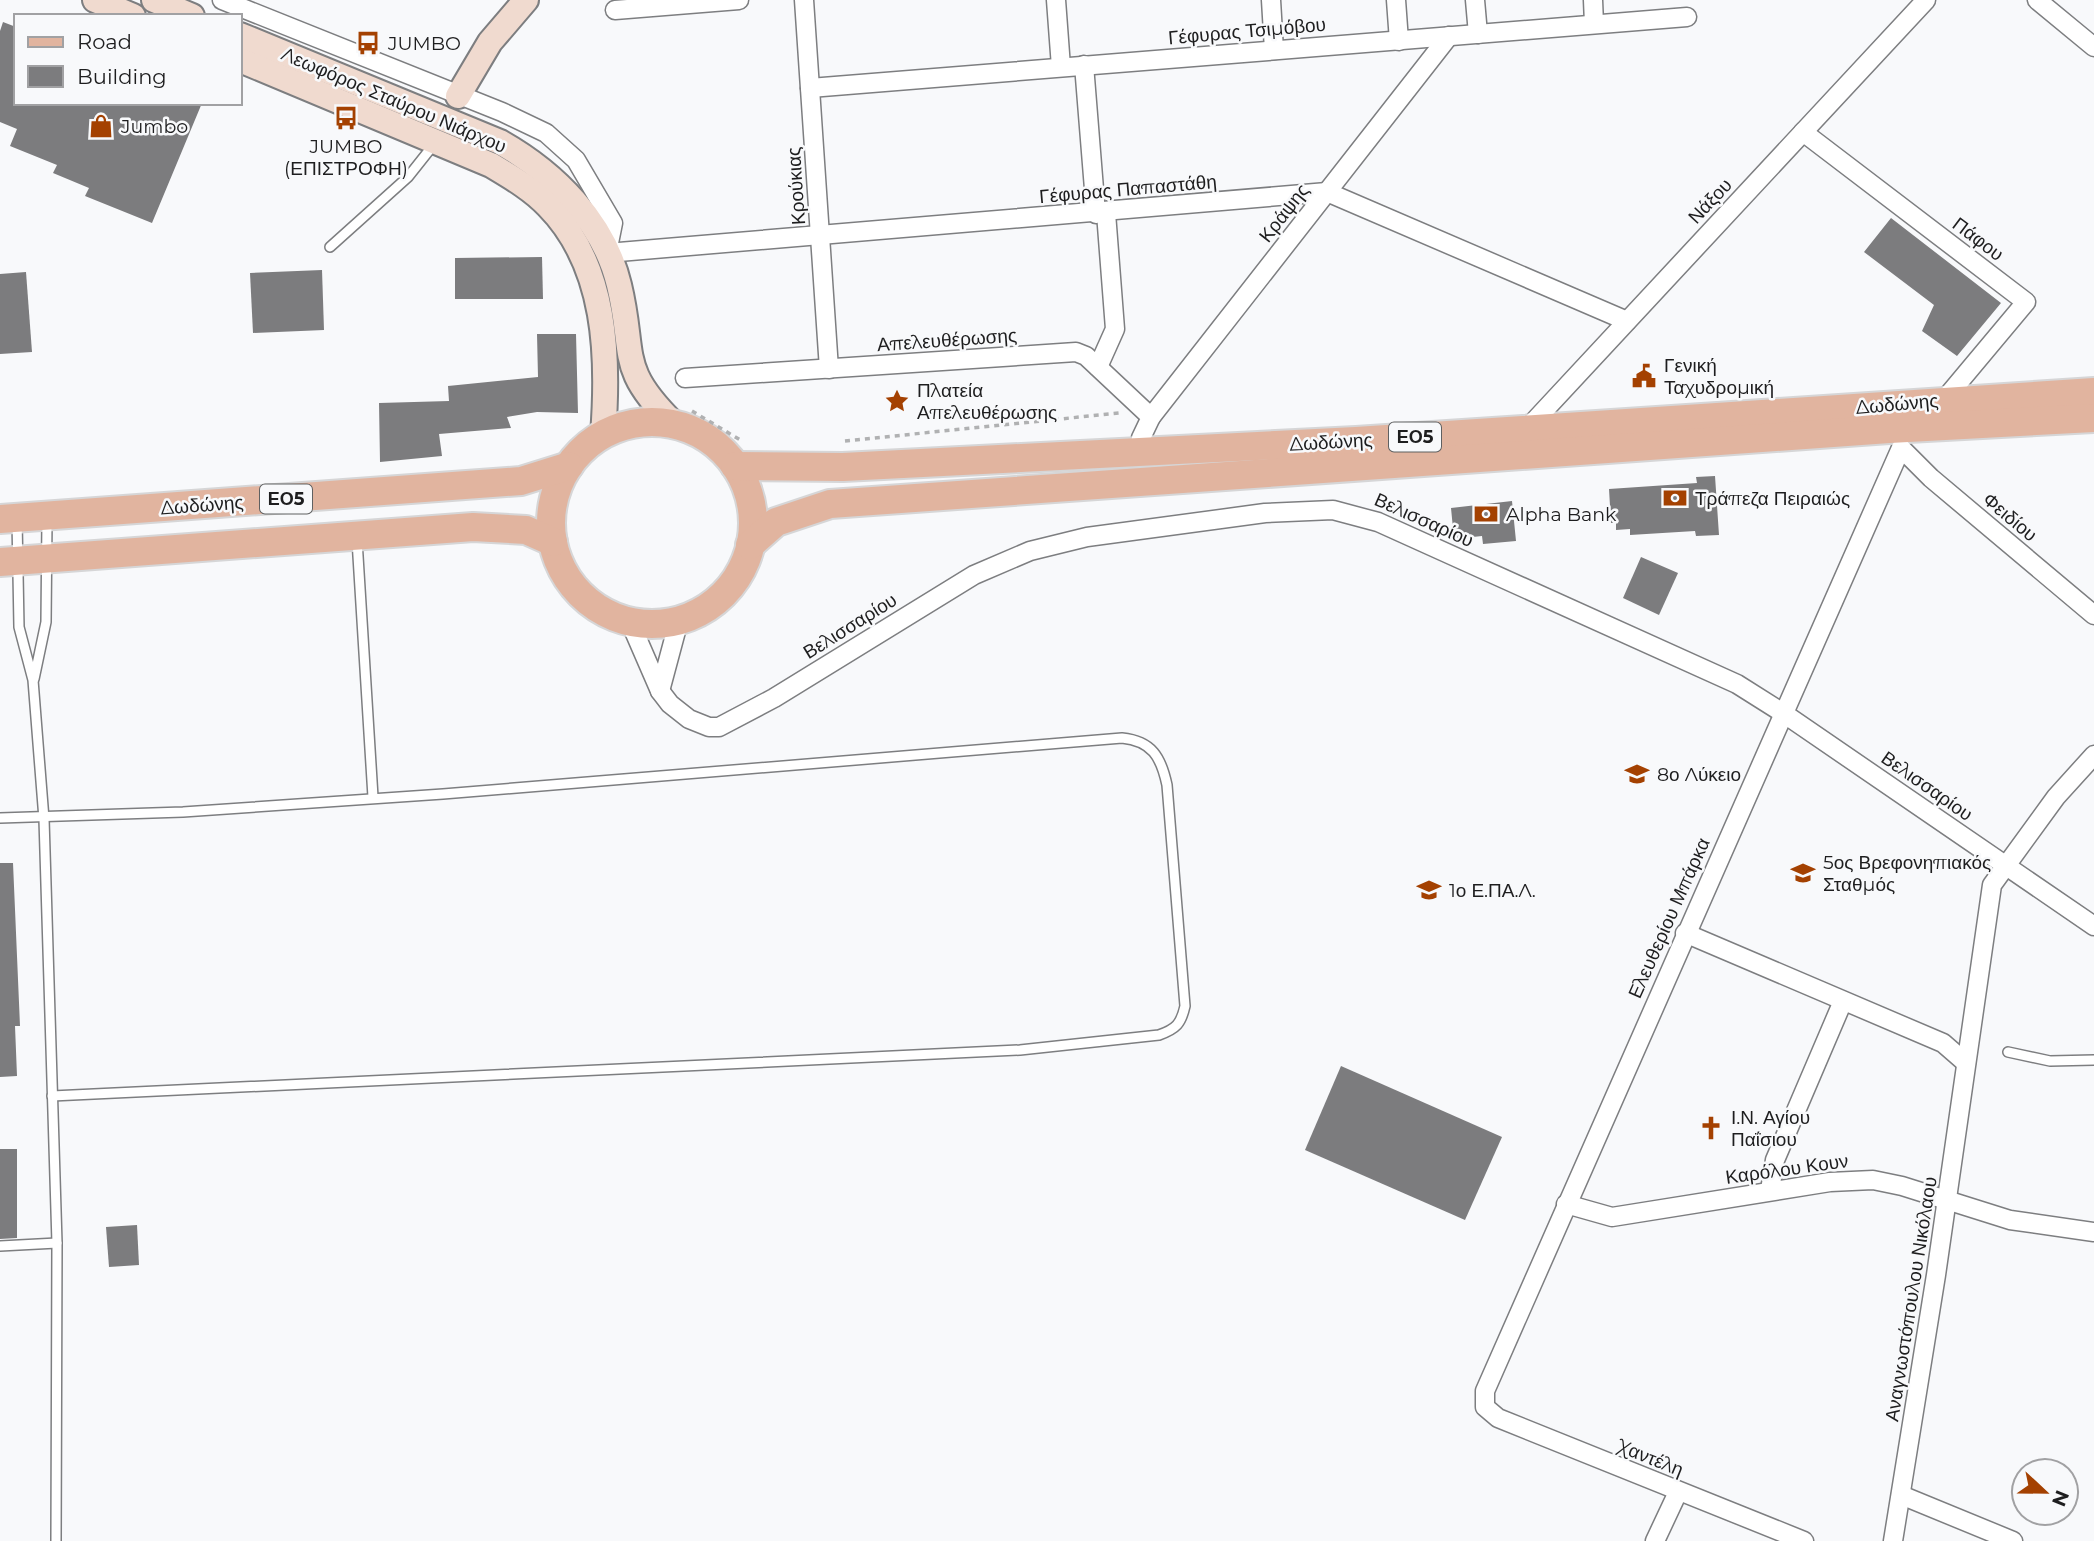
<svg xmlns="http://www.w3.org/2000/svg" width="2094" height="1541" viewBox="0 0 2094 1541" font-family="Montserrat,sans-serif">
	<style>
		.building { fill: #7c7c7e }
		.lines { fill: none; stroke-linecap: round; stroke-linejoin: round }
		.lane-casing { stroke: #7d7e80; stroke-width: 12 }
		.street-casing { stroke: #7d7e80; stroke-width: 21 }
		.secondary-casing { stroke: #7d7e80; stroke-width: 28 }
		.primary-casing { stroke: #d6d6d7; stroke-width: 32 }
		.path { stroke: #b0b1b2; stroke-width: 3.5; stroke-dasharray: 5 5; stroke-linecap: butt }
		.lane { stroke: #fff; stroke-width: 9 }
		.street { stroke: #fff; stroke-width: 18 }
		.secondary { stroke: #f0dacf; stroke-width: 24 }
		.primary { stroke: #e1b49f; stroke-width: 28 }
		.labels { text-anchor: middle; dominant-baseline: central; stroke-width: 5; stroke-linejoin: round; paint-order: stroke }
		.shield { fill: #f8f9fb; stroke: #5f6061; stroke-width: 2 }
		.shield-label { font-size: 18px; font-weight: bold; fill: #1e1e1f }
		.street-label { font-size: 19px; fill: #1e1e1f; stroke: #f8f9fb }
		.poi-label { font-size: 19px; fill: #1e1e1f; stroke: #f8f9fb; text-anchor: start }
	</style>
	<rect width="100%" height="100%" fill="#f8f9fb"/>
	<g class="building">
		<polygon points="3,22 16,27 16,103 202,103 152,223 85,196 89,188 53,173 57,165 10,146 17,129 0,122 0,31"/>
		<polygon points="1891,218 2001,303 1957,356 1922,331 1934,305 1864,252"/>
		<polygon points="542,257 543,299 455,299 455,258"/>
		<polygon points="322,270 324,330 253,333 250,273"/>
		<polygon points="26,272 32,352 0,354 0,274"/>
		<polygon points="537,334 576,334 578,413 537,412 507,417 511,428 439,434 442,456 380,462 379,403 449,401 448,386 538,377"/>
		<polygon points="1715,476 1719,535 1696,536 1695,531 1630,535 1630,529 1616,530 1616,523 1611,523 1609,489 1697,483 1696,477"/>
		<polygon points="1512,501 1516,541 1483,544 1482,536 1454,539 1451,508"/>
		<polygon points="1641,557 1678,573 1659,615 1623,598"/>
		<polygon points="0,863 13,863 20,1026 15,1026 17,1076 0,1077"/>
		<polygon points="1341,1066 1502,1137 1465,1220 1305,1150"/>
		<polygon points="0,1149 17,1149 17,1238 0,1239"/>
		<polygon points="137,1225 139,1265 109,1267 106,1227"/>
	</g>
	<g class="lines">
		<g class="lane-casing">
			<g id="lane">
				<polyline points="330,247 408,177 435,143"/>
				<polyline points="17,520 19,627 33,680 44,819 57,1243 56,1541"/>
				<polyline points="357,540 373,797"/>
				<polyline points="34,679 46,622 47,519"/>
				<path d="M0 818 183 812 443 794 1122 738C1152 741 1161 757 1167 785L1185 1006C1181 1024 1176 1029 1159 1035L1020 1050 52 1096"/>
				<polyline points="2008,1052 2050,1061 2094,1060"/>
				<polyline points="0,1246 57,1243"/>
			</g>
		</g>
		<g class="street-casing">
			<g id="street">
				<polyline points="222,0 502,112 546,133 576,160 613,223 607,253 1327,192 1627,321"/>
				<polyline points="804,0 829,369"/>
				<polyline points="1056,0 1061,67"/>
				<polyline points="1271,0 1274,50"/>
				<polyline points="1396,0 1399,41"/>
				<polyline points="1475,0 1478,34"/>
				<polyline points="1593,0 1594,24"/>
				<polyline points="2037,0 2094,47"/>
				<polyline points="615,10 739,0"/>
				<polyline points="1084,65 1096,214"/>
				<polyline points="810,88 1687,17"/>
				<polyline points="1803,132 2026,302 1944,400"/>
				<polyline points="1098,367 1115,329 1106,213"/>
				<polyline points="685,378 1076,352 1086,356 1151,417 1141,438 1139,451"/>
				<polyline points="1151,417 1449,36"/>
				<polyline points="1525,431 1926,0"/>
				<polyline points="630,622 660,691 670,704 689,719 709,727 719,727 774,698 974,575 1030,551 1087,537 1265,513 1333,510 1378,522 1737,684 1783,713 2094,926"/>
				<polyline points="660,691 679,620"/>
				<polyline points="1685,933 1943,1043 1966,1063"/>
				<polyline points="1770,1190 1775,1160 1843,1001"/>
				<polyline points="1566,1204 1612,1217 1830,1182 1873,1180 1902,1186 2010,1220 2094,1232"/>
				<polyline points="1901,1495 2013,1541"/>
				<polyline points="1655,1541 1678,1492"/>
				<polyline points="1804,1541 1498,1418 1485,1407 1485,1391 1901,448 1931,478 2094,615"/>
				<polyline points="1893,1541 1936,1275 1992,885 2056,797 2094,755"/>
			</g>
		</g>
		<g class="secondary-casing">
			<g id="secondary">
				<polyline points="95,0 133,16"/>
				<polyline points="154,0 192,16"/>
				<path d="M240 35 500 142C555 173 604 222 619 285 636 355 616 367 674 424"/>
				<path d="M240 60 491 165C511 177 532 189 548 206 607 266 609 357 603 435"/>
				<polyline points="458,96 490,42 526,0"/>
			</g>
		</g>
		<g class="primary-casing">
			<g id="primary">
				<circle cx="652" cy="523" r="101"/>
				<polyline points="735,466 843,467 1356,441 2094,392"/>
				<polyline points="0,519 521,481 569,466"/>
				<polyline points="750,545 776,522 830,504 1889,429 2094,418"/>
				<polyline points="0,562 473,527 526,530 553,542"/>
			</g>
		</g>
		<g class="path">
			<polyline points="692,411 742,441"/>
			<polyline points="845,441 1119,413"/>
		</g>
		<use href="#lane" class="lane"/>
		<use href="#street" class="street"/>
		<use href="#secondary" class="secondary"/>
		<use href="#primary" class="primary"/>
	</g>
	<defs>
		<g id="bus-bare" transform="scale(1.89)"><path d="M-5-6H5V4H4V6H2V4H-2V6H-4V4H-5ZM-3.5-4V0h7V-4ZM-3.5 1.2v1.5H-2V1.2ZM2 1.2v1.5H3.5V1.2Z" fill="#a44101" stroke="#f8f9fb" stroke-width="2.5" paint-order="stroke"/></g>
		<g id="shop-bare" transform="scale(1.89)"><path d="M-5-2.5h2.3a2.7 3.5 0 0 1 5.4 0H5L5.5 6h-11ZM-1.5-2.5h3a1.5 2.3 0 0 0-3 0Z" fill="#a44101" stroke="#f8f9fb" stroke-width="2.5" paint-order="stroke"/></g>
		<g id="civic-bare" transform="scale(1.89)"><path d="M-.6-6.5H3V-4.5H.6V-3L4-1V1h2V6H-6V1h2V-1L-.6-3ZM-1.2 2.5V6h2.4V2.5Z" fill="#a44101" stroke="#f8f9fb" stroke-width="2.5" paint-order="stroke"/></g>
		<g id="sight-bare" transform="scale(1.89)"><path d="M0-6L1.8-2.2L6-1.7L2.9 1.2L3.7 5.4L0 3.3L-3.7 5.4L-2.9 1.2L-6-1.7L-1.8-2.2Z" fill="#a44101" stroke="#f8f9fb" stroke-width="2.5" paint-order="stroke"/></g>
		<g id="bank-bare" transform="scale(1.89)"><path d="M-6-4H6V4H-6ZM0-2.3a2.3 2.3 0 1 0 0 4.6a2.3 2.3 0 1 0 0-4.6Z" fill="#a44101" stroke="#f8f9fb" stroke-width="2.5" paint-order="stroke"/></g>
		<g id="school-bare" transform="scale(1.89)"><path d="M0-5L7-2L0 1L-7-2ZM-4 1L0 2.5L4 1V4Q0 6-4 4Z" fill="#a44101" stroke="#f8f9fb" stroke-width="2.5" paint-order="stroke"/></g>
		<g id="church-bare" transform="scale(1.89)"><path d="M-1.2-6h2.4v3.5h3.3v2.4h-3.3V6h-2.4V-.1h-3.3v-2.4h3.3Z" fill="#a44101" stroke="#f8f9fb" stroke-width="2.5" paint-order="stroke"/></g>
	</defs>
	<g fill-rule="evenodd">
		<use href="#bus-bare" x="368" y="43"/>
		<use href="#bus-bare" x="346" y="118"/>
		<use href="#shop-bare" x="101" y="126"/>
		<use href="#civic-bare" x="1644" y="376"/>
		<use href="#sight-bare" x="897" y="401"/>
		<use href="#bank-bare" x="1675" y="498"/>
		<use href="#bank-bare" x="1486" y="514"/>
		<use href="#school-bare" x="1637" y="774"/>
		<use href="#school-bare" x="1803" y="873"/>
		<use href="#school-bare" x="1429" y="890"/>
		<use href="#church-bare" x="1711" y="1128"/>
	</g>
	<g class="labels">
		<g class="shield">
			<rect x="1389" y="422.5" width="52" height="29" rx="5"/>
			<rect x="260" y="484.5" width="52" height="29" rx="5"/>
		</g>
		<g class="shield-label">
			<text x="1415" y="437">ΕΟ5</text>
			<text x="286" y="499">ΕΟ5</text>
		</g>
		<g class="street-label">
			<text transform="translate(1247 31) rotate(-5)">Γέφυρας Τσιμόβου</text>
			<text transform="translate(394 100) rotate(23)">Λεωφόρος Σταύρου Νιάρχου</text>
			<text transform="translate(796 186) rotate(-94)">Κρούκιας</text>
			<text transform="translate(1128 189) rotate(-5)">Γέφυρας Παπαστάθη</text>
			<text transform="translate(1710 201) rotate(-47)">Νάξου</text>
			<text transform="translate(1284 213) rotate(-52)">Κράψης</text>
			<text transform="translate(1978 239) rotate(37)">Πάφου</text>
			<text transform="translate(947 340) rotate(-4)">Απελευθέρωσης</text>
			<text transform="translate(1897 404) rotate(-5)">Δωδώνης</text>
			<text transform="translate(1331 442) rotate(-3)">Δωδώνης</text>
			<text transform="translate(202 505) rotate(-4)">Δωδώνης</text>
			<text transform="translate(2010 517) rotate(40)">Φειδίου</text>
			<text transform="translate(1424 520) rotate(24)">Βελισσαρίου</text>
			<text transform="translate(850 626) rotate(-32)">Βελισσαρίου</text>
			<text transform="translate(1927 786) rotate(35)">Βελισσαρίου</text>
			<text transform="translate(1669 918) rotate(-66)">Ελευθερίου Μπάρκα</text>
			<text transform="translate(1787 1169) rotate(-8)">Καρόλου Κουν</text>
			<text transform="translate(1911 1299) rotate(-81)">Αναγνωστόπουλου Νικόλαου</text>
			<text transform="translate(1651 1458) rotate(22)">Χαντέλη</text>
		</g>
		<g class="poi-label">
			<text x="388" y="43">JUMBO</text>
			<text x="121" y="126">Jumbo</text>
			<text x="346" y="146" text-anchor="middle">JUMBO<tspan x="346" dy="22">(ΕΠΙΣΤΡΟΦΗ)</tspan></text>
			<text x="1664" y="365">Γενική<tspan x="1664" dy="22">Ταχυδρομική</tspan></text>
			<text x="917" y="390">Πλατεία<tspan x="917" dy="22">Απελευθέρωσης</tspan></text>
			<text x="1695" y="498">Τράπεζα Πειραιώς</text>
			<text x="1506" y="514">Alpha Bank</text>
			<text x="1657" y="774">8ο Λύκειο</text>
			<text x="1823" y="862">5ος Βρεφονηπιακός<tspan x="1823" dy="22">Σταθμός</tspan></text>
			<text x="1449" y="890">1ο Ε.ΠΑ.Λ.</text>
			<text x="1731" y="1117">Ι.Ν. Αγίου<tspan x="1731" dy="22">Παΐσιου</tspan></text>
		</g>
	</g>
	<rect x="14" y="14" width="228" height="91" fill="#f8f9fb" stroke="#a1a1a3" stroke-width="2"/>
	<rect x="28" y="37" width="35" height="10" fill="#e1b49f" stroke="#a1a1a3" stroke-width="2"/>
	<text x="77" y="49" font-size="21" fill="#1e1e1f">Road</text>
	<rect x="28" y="66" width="35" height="21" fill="#7c7c7e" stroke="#a1a1a3" stroke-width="2"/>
	<text x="77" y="84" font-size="21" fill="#1e1e1f">Building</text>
	<g transform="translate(2045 1492) rotate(112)"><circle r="33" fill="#f8f9fb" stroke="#a1a1a3" stroke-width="2"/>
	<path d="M0-5L12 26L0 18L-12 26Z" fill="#a44101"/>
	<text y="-10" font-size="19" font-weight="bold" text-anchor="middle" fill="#1e1e1f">N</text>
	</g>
</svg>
